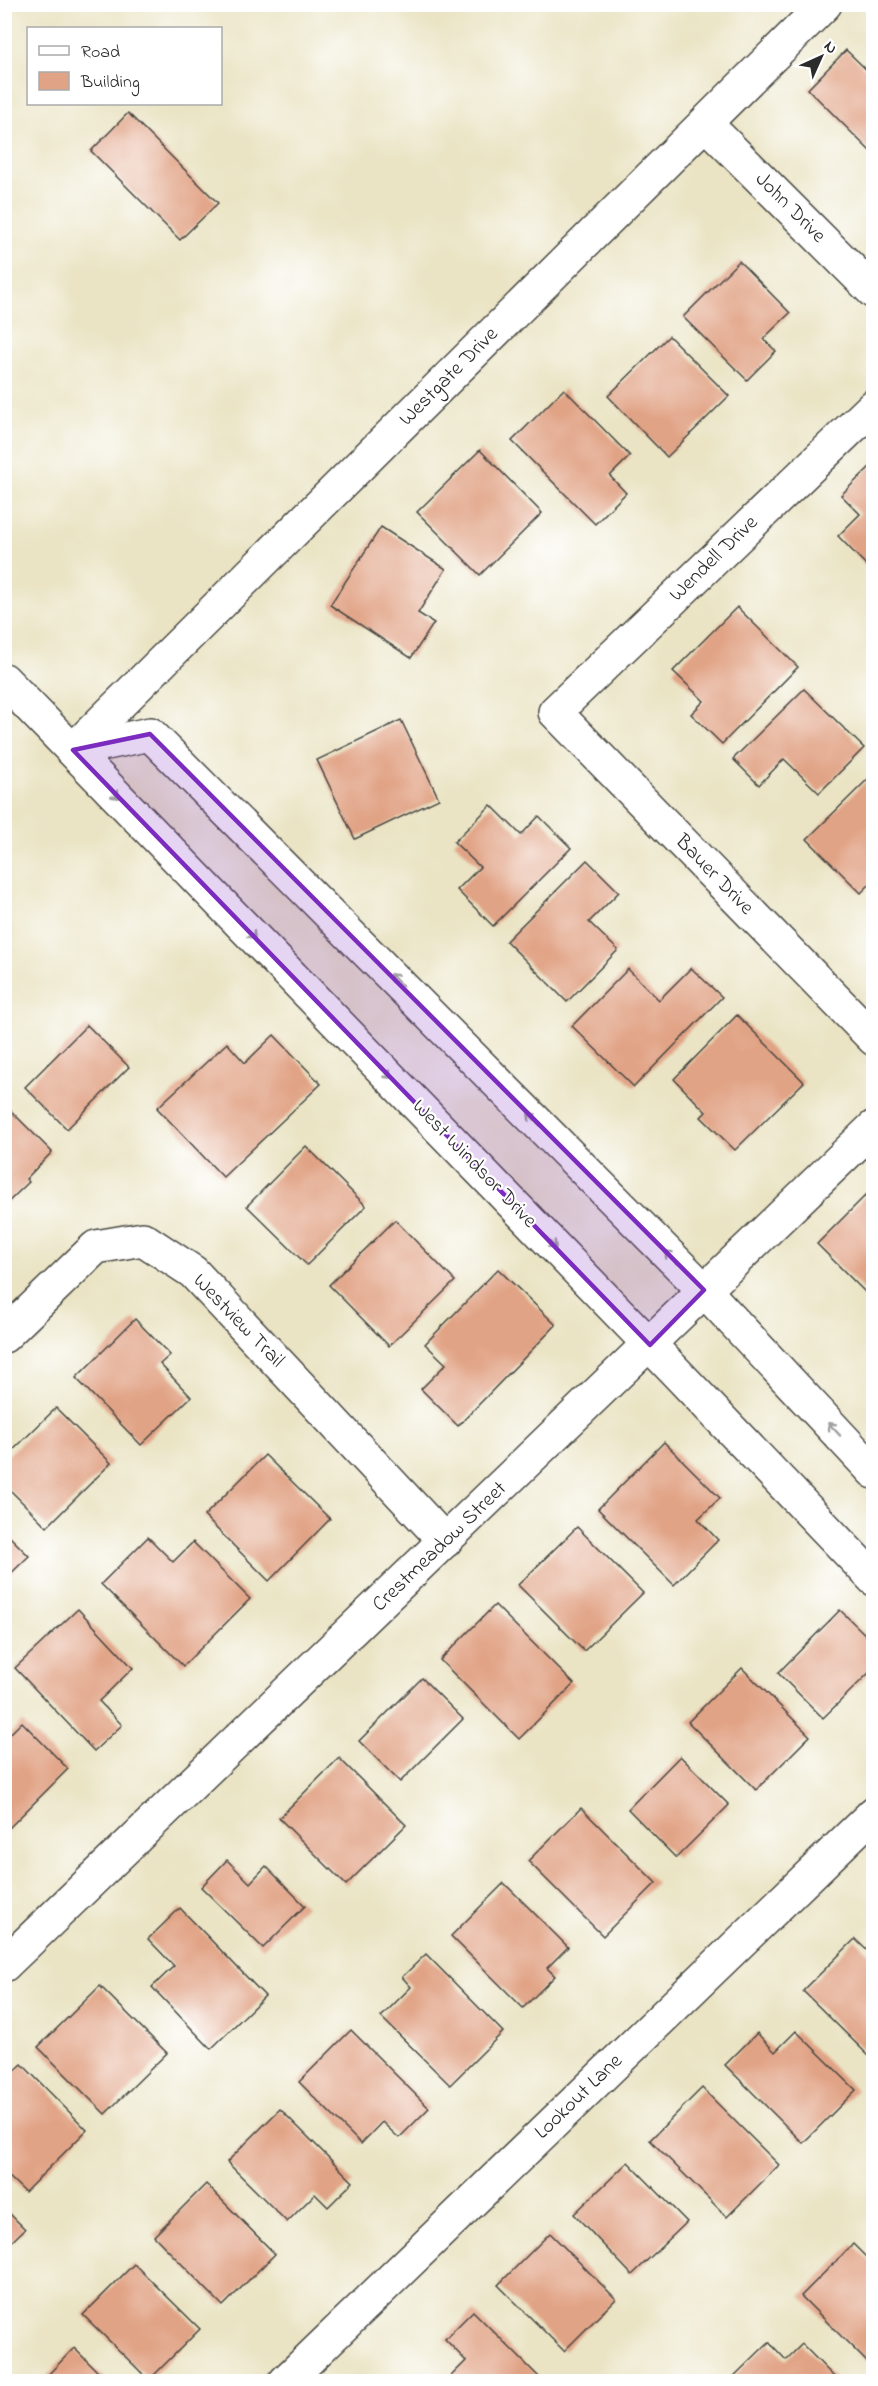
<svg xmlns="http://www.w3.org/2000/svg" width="878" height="2386" viewBox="0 0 878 2386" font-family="'Indie Flower',sans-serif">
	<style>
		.building { fill: #e1a385 }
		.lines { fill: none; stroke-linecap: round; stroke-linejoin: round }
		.minor-casing { stroke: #484742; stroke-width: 36 }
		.minor { stroke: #fff; stroke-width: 33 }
		.oneway { stroke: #a0a0a0 }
		.marked { fill: #7b2cbf; fill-opacity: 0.2; stroke: #7b2cbf; stroke-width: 4.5; stroke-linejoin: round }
		.labels { text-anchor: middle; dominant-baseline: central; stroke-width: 4.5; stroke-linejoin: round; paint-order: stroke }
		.street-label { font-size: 21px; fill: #2b2b2b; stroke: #fff }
	</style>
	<rect width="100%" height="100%" fill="#fff"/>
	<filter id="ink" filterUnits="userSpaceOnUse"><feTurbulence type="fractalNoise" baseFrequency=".0167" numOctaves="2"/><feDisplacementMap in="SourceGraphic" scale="12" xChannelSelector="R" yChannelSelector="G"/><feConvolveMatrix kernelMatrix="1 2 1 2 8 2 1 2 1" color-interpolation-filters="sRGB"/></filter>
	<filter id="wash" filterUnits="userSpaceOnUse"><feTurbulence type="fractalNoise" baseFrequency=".008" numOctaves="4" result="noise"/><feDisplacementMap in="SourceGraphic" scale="24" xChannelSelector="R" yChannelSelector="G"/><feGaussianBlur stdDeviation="1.35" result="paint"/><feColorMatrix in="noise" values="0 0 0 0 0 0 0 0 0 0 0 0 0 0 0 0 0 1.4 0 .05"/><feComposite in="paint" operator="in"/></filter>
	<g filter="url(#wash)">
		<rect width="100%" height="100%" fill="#eae4c4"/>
		<g id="blocks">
			<g class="building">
				<polygon points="846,50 874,77 874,155 808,89"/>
				<polygon points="128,113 218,203 180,240 91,151"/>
				<polygon points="739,261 790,313 763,339 776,351 747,380 683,317"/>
				<polygon points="669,336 729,396 667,457 608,396"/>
				<polygon points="564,389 630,456 610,476 626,493 595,524 512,441"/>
				<polygon points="480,450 542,513 480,575 417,512"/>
				<polygon points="874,463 874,568 871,570 838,536 860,514 841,495"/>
				<polygon points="381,527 446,569 418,613 434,623 411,658 330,605"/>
				<polygon points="737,607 798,667 722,744 691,714 704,701 673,671"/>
				<polygon points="804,689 864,748 819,793 784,759 759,785 733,759"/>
				<polygon points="401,720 439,799 355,839 317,760"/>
				<polygon points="874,773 874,880 861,893 807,839"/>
				<polygon points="491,805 521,835 539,816 571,848 493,926 457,890 480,867 454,842"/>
				<polygon points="587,860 619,892 589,922 618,950 567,1002 506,941"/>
				<polygon points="691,968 722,997 634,1087 572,1026 628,969 659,1000"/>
				<polygon points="737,1015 804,1082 735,1150 701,1117 706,1112 674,1079"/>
				<polygon points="87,1025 129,1067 67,1129 25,1087"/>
				<polygon points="274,1035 321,1084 223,1177 157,1108 227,1043 245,1063"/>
				<polygon points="4,1104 52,1152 26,1179 29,1182 4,1206"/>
				<polygon points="306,1146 366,1206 307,1265 247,1206"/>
				<polygon points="874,1187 874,1301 817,1244"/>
				<polygon points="395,1220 455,1281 389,1346 329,1285"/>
				<polygon points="498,1269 556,1325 458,1426 421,1389 446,1364 425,1344"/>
				<polygon points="135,1319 170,1355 160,1364 191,1397 141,1445 76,1378"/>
				<polygon points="56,1408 111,1463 47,1527 4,1484 4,1459"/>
				<polygon points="664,1442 720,1498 698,1519 718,1540 674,1585 598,1509"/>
				<polygon points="265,1455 330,1519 269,1581 204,1516"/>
				<polygon points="577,1527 643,1593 584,1651 518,1585"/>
				<polygon points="4,1531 29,1556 4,1580"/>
				<polygon points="148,1537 173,1562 193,1542 250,1599 183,1666 101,1584"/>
				<polygon points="495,1605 574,1684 519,1739 440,1660"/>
				<polygon points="78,1609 133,1668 99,1701 122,1725 94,1751 15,1668"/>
				<polygon points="840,1610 874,1643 874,1668 823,1718 778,1673"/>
				<polygon points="742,1668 810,1736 756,1790 688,1722"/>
				<polygon points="422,1678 463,1719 400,1782 359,1741"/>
				<polygon points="22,1722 68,1769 6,1831 4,1740"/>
				<polygon points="680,1756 729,1805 676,1858 628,1809"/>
				<polygon points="339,1758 406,1825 346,1885 279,1818"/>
				<polygon points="581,1808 656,1883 603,1936 528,1861"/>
				<polygon points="227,1860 250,1883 266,1866 305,1906 263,1948 201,1887"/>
				<polygon points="504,1883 568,1947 547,1968 555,1976 523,2008 451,1936"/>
				<polygon points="180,1908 265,1996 211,2049 152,1987 174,1966 148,1939"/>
				<polygon points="855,1939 874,1957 874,2061 803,1991"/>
				<polygon points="426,1954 503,2032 450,2085 381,2017 411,1987 402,1977"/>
				<polygon points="100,1986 167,2053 105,2114 38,2047"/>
				<polygon points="351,2030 429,2108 399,2138 382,2122 361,2144 299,2082"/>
				<polygon points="796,2031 856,2090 803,2143 725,2065 757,2033 775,2052"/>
				<polygon points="22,2064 87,2130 25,2192 4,2172 4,2081"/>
				<polygon points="702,2088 779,2165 727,2217 650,2140"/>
				<polygon points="280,2109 353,2182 328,2207 315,2194 287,2222 227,2162"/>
				<polygon points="628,2162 687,2222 632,2275 574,2214"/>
				<polygon points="206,2184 275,2254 223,2306 154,2236"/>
				<polygon points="4,2208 25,2229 4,2249"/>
				<polygon points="550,2233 616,2299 564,2351 498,2285"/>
				<polygon points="853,2244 874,2265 874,2369 801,2296"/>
				<polygon points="134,2264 200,2329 149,2380 83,2315"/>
				<polygon points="473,2311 544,2382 445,2382 466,2361 445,2339"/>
				<polygon points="769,2342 786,2360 802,2344 839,2382 733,2382 731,2379"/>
				<polygon points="74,2348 108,2382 41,2382"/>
			</g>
		</g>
	</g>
	<g filter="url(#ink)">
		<use href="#blocks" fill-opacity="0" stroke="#484742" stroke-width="1.5"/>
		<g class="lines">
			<g class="minor-casing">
				<g id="minor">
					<polyline points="706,124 874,292"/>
					<polyline points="874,406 555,712 874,1039"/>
					<polyline points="4,680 650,1345 874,1579"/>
					<polyline points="73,750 150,734 704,1290 874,1472"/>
					<polyline points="73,750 825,4"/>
					<polyline points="4,1336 96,1247 143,1239 193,1272 445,1541"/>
					<polyline points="4,1965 874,1127"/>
					<polyline points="285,2382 874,1813"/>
				</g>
			</g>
			<use href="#minor" class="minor"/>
		</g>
		<defs><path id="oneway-shaft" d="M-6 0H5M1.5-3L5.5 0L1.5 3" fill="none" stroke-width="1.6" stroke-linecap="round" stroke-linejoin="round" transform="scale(1.5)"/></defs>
		<g class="oneway">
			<use href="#oneway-shaft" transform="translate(113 792) rotate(46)"/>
			<use href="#oneway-shaft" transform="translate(249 932) rotate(46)"/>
			<use href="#oneway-shaft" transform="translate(396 980) rotate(-135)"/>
			<use href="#oneway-shaft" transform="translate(385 1072) rotate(46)"/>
			<use href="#oneway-shaft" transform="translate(534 1119) rotate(-135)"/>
			<use href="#oneway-shaft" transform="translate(550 1242) rotate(46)"/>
			<use href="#oneway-shaft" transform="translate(671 1257) rotate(-135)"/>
			<use href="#oneway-shaft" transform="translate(834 1429) rotate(-133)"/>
		</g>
	</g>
	<path class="marked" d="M150 734 704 1290 650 1345 73 750Z"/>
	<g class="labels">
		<g class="street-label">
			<text transform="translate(790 208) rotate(45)">John Drive</text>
			<text transform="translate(449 377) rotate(-45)">Westgate Drive</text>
			<text transform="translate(714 559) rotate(-44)">Wendell Drive</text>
			<text transform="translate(714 875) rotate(46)">Bauer Drive</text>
			<text transform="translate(474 1164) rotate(46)">West Windsor Drive</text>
			<text transform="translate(238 1321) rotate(46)">Westview Trail</text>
			<text transform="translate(440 1547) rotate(-44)">Crestmeadow Street</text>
			<text transform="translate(579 2097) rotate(-44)">Lookout Lane</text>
		</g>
	</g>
	<rect width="878" height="2386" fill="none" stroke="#fff" stroke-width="24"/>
	<rect x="27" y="27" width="195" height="78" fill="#ffffff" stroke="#aaaaaa" stroke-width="1.5"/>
	<rect x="39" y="46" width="30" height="9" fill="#ffffff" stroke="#aaaaaa" stroke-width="1.5"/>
	<text x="81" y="57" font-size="18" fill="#2b2b2b">Road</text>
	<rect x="39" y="72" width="30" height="18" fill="#e1a385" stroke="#aaaaaa" stroke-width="1.5"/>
	<text x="81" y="87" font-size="18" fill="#2b2b2b">Building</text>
	<g transform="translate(821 57) rotate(45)" stroke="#ffffff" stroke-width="4.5" paint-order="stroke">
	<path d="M0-4.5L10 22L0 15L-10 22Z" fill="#2b2b2b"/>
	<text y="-9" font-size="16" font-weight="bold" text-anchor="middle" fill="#2b2b2b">N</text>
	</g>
</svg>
